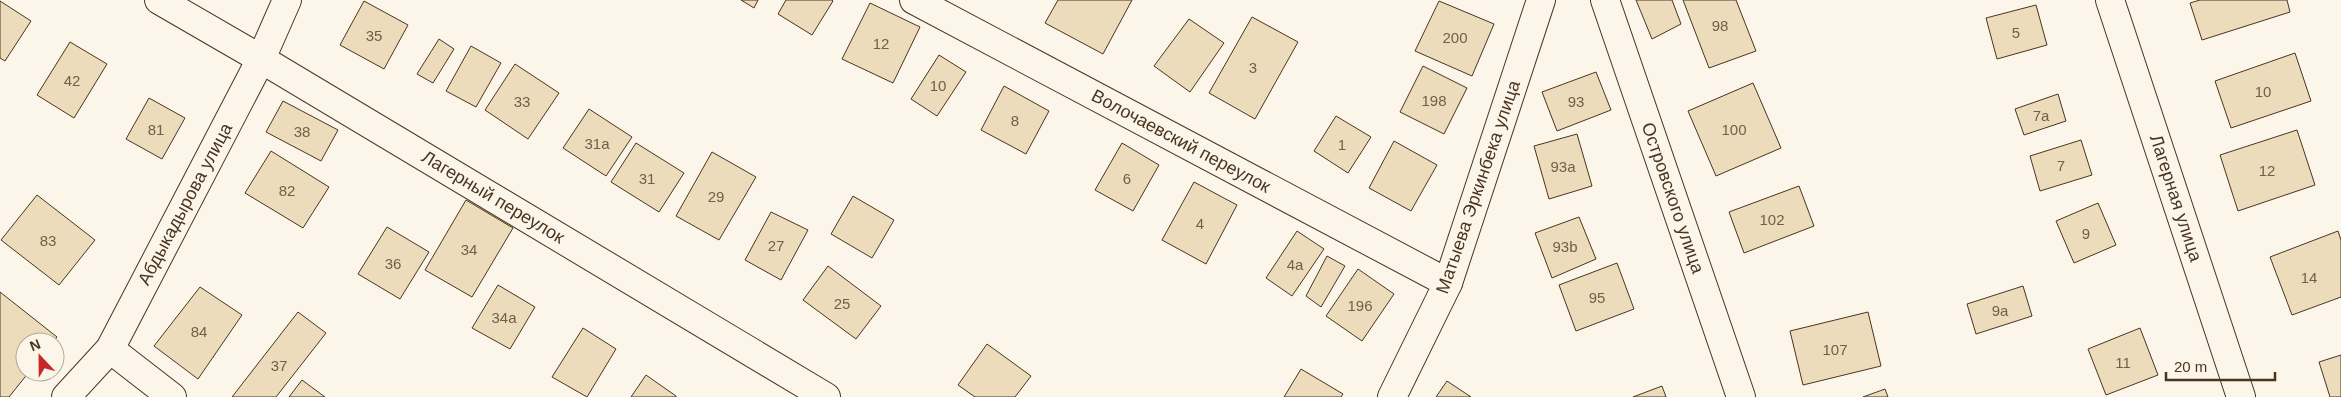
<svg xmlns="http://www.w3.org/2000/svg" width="2341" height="397" viewBox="0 0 2341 397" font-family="Helvetica,sans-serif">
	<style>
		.building { fill: #ecdcbc; stroke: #4a3520 }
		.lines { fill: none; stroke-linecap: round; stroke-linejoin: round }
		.minor-casing { stroke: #4a3520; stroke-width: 30 }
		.minor { stroke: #fbf6e9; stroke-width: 28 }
		.labels { text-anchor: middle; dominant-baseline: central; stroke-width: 4; stroke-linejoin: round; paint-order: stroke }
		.number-label { font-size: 15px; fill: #725f47 }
		.street-label { font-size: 18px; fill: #4a3520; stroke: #fbf6e9 }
	</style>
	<rect width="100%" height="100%" fill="#fbf6e9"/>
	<g class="building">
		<polygon points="741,0 758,0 754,8"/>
		<polygon points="786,0 832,0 833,1 812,35 778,14"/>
		<polygon points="1058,0 1132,0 1103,54 1045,23"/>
		<polygon points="1636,0 1672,0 1681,24 1652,39"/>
		<polygon points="1683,0 1736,0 1756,51 1709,68"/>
		<polygon points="2200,0 2287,0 2290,12 2202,40 2190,3"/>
		<polygon points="0,1 31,21 5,61 0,58"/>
		<polygon points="364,1 408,25 384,69 340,45"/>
		<polygon points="1439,1 1494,24 1472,76 1415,51"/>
		<polygon points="870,3 920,27 893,83 842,59"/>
		<polygon points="2036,5 2047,45 1997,59 1986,18"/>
		<polygon points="1252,17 1298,42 1255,119 1209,93"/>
		<polygon points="1189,19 1224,43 1190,92 1154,66"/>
		<polygon points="439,39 454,49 433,83 417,74"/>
		<polygon points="70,42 107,64 74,118 37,95"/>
		<polygon points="471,46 501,63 476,107 446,91"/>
		<polygon points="2295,53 2311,101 2231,128 2215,81"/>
		<polygon points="939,55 966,72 937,116 911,99"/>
		<polygon points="515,64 559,93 528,139 485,110"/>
		<polygon points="1423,66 1467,88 1444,134 1400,112"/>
		<polygon points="1596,72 1611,110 1557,131 1542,92"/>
		<polygon points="1753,83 1781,148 1716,176 1688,111"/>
		<polygon points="1004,86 1049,111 1026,154 981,130"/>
		<polygon points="2058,94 2066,121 2024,135 2015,109"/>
		<polygon points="149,98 185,118 162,159 126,139"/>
		<polygon points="283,101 338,130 321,161 266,132"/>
		<polygon points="589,109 632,137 606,176 563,148"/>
		<polygon points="1336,116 1371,137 1348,173 1314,151"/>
		<polygon points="2297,130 2315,185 2238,211 2220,155"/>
		<polygon points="1577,134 1592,186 1549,199 1534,146"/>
		<polygon points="2081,140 2092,175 2040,191 2030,156"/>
		<polygon points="1394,141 1437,165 1411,211 1369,188"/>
		<polygon points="636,143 684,173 659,212 611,182"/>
		<polygon points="1122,143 1159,165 1133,211 1095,190"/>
		<polygon points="271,151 329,187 303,228 245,193"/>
		<polygon points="712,152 756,177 719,240 676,216"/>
		<polygon points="1194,182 1237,205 1206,264 1162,240"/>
		<polygon points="1799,186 1814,226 1744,253 1729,212"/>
		<polygon points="37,195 95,240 59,285 1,240"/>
		<polygon points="853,196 894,220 872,258 831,234"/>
		<polygon points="466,200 513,228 472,297 425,270"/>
		<polygon points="2098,203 2116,245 2074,263 2056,221"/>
		<polygon points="771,212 808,230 781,280 745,260"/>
		<polygon points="1579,217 1596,259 1552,278 1535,233"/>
		<polygon points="387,227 429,252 400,299 358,274"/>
		<polygon points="1297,231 1324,249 1292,296 1266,278"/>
		<polygon points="2338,231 2341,240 2341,297 2292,315 2270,257"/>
		<polygon points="1327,256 1345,266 1321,307 1306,296"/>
		<polygon points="1617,263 1634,309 1576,331 1559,285"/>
		<polygon points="828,266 881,306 856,339 803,300"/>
		<polygon points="1358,269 1394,294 1362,341 1326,316"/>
		<polygon points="498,285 535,307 510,349 472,328"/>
		<polygon points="2023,286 2032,316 1976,334 1967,304"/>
		<polygon points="200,287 242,315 198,379 154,346"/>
		<polygon points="0,292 57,337 53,342 25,342 25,372 29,372 9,397 0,397"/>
		<polygon points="298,312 326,333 276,397 232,397"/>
		<polygon points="1868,312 1881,366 1803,385 1790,331"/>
		<polygon points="583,328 616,349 587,397 552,377"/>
		<polygon points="2140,328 2158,375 2106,395 2088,349"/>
		<polygon points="987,344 1031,376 1015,397 975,397 958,385"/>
		<polygon points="2341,355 2341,397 2330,397 2319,362"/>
		<polygon points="1301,369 1343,394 1341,397 1284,397"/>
		<polygon points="646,375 676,396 676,397 631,397"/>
		<polygon points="302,380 325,397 289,397"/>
		<polygon points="1447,381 1471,397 1436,397"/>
		<polygon points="1662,386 1666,397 1633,397"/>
		<polygon points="1885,389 1888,397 1863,397"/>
	</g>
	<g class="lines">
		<g class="minor-casing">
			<g id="minor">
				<polyline points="159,0 261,59 826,397"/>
				<polyline points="914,0 1448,283"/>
				<polyline points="1605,0 1741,397"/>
				<polyline points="2110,0 2241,397"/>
				<polyline points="110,349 172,397"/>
				<polyline points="66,397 110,349 261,59 287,0"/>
				<polyline points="1392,397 1448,283 1541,0"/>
			</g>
		</g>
		<use href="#minor" class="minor"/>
	</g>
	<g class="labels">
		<g class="number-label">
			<text x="1720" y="25">98</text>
			<text x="2016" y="32">5</text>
			<text x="374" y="35">35</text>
			<text x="1455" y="37">200</text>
			<text x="881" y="43">12</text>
			<text x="1253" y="67">3</text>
			<text x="72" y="80">42</text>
			<text x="938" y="85">10</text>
			<text x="2263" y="91">10</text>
			<text x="1434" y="100">198</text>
			<text x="522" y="101">33</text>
			<text x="1576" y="101">93</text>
			<text x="2041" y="115">7a</text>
			<text x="1015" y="120">8</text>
			<text x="156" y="129">81</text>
			<text x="1734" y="129">100</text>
			<text x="302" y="131">38</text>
			<text x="597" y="143">31a</text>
			<text x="1342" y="144">1</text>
			<text x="2061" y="165">7</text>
			<text x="1563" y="166">93a</text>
			<text x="2267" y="170">12</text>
			<text x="647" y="178">31</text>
			<text x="1127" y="178">6</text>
			<text x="287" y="190">82</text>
			<text x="716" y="196">29</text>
			<text x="1772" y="219">102</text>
			<text x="1200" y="223">4</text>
			<text x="2086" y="233">9</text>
			<text x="48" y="240">83</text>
			<text x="776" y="245">27</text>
			<text x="1565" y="246">93b</text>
			<text x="469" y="249">34</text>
			<text x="393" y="263">36</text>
			<text x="1295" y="264">4a</text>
			<text x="2309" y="277">14</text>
			<text x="1597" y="297">95</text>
			<text x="842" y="303">25</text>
			<text x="1360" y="305">196</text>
			<text x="2000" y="310">9a</text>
			<text x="504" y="317">34a</text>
			<text x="199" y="331">84</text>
			<text x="1835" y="349">107</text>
			<text x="2123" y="362">11</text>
			<text x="279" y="365">37</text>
		</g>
		<g class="street-label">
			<text transform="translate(1181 141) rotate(28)">Волочаевский переулок</text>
			<text transform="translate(1478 187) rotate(-71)">Матыева Эркинбека улица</text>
			<text transform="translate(493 197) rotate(31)">Лагерный переулок</text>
			<text transform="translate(1673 198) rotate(71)">Островского улица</text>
			<text transform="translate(2176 198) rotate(72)">Лагерная улица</text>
			<text transform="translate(185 204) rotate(-62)">Абдыкадырова улица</text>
		</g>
	</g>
	<g transform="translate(40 357) rotate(338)"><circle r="24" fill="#fbf6e9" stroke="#b4a999"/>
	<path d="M0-4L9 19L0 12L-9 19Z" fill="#c62828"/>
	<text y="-8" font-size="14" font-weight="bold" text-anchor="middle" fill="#4a3520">N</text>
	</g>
	<path d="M2166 372v8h109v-8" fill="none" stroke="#4a3520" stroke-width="2.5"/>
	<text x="2174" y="372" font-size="15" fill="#4a3520" stroke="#fbf6e9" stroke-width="4" paint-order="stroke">20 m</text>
</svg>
